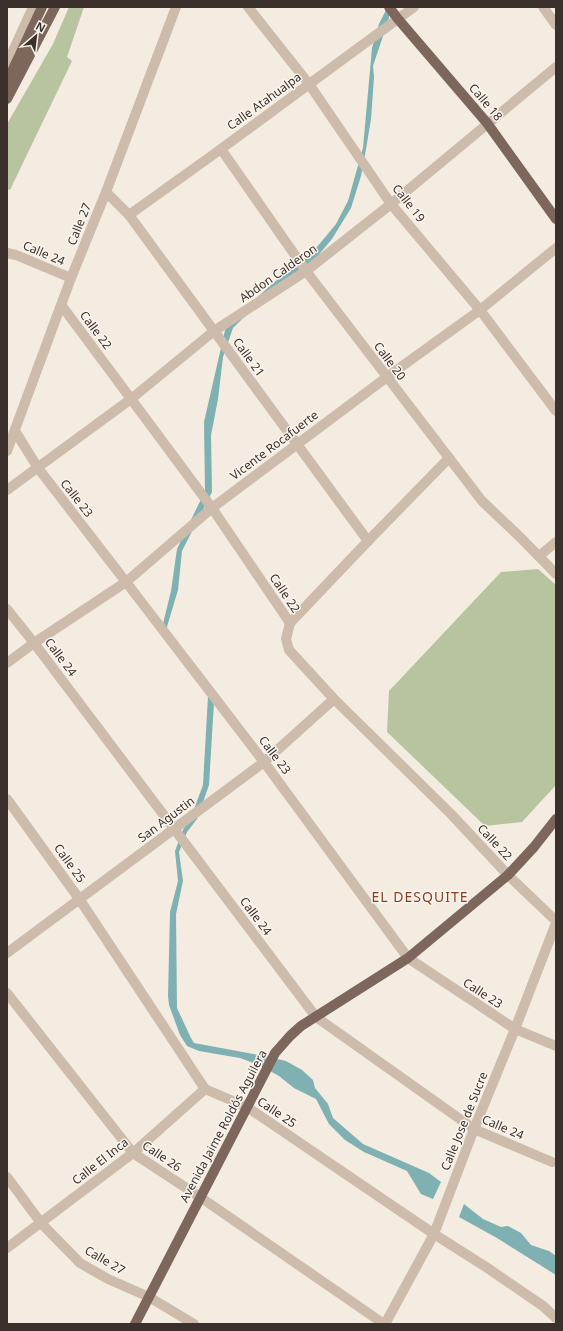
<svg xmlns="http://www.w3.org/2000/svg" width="563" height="1331" viewBox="0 0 563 1331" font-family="'Noto Sans',sans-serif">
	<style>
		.green { fill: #b8c4a0 }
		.water { fill: #7fb0b2 }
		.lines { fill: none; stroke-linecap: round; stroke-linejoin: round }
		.minor { stroke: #cdbbac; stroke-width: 10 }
		.major { stroke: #7d675c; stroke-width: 10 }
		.labels { text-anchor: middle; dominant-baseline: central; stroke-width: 3; stroke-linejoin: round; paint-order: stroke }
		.street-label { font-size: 12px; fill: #3b302b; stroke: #fbf5ee }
		.quarter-label { font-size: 14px; letter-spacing: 1px; fill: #8c3b22; stroke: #fbf5ee }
	</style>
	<rect width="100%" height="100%" fill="#f4ebe1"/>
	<g class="green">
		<polygon points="69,7 84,7 67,57 72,61 10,190 7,189 7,124 53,44"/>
		<polygon points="538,569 556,585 556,785 522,822 485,826 387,732 389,691 501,572"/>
	</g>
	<g class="water">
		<polygon points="390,7 389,18 373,66 374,77 371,119 366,149 361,176 351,208 332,239 310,265 242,319 233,328 223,357 218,399 211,435 212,492 182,551 178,590 166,630 214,702 209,785 197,819 187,832 179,852 183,881 176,914 177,1008 191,1038 194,1043 264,1056 286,1061 302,1070 313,1080 315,1088 328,1104 333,1118 363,1144 429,1173 441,1182 433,1199 421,1194 407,1171 364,1152 345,1140 329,1124 316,1099 294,1088 279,1076 259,1065 240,1058 199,1051 187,1046 180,1035 169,1005 168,996 170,912 178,881 175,851 183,830 193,812 203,785 208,696 161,632 171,591 177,549 205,491 204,422 226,326 272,284 305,258 317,247 336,224 348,201 363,148 372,48 379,24 387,8"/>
		<polygon points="464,1204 483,1219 501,1227 508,1226 521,1233 531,1245 549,1251 556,1256 556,1275 497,1238 459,1217"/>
	</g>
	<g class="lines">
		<g class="minor">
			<polyline points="248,7 309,84 391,204 480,310 556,411"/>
			<polyline points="543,7 556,25"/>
			<polyline points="7,64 33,7"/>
			<polyline points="221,149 306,271 482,501 521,538 556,574"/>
			<polyline points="106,192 129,215 368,541"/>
			<polyline points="129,215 221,149 414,7"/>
			<polyline points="7,253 16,255 71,278"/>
			<polyline points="62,306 212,508 290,623 286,639 289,650 334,699 451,814 508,875 556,921"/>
			<polyline points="15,431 38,468 126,582 264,762 408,958 515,1029 556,1046"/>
			<polyline points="7,451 71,278 106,192 176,7"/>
			<polyline points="7,490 131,399 214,331 306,271 391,204 556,67"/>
			<polyline points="539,556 556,542"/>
			<polyline points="7,609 34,643 316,1017 474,1129 552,1162"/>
			<polyline points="290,623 368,541 449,458"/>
			<polyline points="7,663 34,643 126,582 212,508 387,377 480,310 556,248"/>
			<polyline points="7,799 80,900 205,1089 247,1107 434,1234 486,1267 543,1306 556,1318"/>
			<polyline points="7,953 264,762 334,699"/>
			<polyline points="7,993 133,1153 200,1197 384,1324"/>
			<polyline points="7,1177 41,1223 80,1263 108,1279 149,1297 194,1324"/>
			<polyline points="7,1248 133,1153 205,1089"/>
			<polyline points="385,1324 434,1234 474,1129 515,1029 556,923"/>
		</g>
		<g class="major">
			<polyline points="389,7 398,19 487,123 556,219"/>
			<polyline points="7,82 42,7"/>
			<polyline points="7,99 55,7"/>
			<polyline points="135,1324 275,1053 290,1036 301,1026 408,958 508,875 534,847 556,819"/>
		</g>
	</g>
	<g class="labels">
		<g class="street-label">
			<text transform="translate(264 101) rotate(-36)">Calle Atahualpa</text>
			<text transform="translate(486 102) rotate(50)">Calle 18</text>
			<text transform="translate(409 203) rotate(52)">Calle 19</text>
			<text transform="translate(79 224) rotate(-68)">Calle 27</text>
			<text transform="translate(44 253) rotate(23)">Calle 24</text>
			<text transform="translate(278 273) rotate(-35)">Abdon Calderon</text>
			<text transform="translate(96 330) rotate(53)">Calle 22</text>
			<text transform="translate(249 357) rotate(54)">Calle 21</text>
			<text transform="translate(390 361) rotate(53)">Calle 20</text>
			<text transform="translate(274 445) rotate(-37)">Vicente Rocafuerte</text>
			<text transform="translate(77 498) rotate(52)">Calle 23</text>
			<text transform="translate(285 593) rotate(56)">Calle 22</text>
			<text transform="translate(61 657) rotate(53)">Calle 24</text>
			<text transform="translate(275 755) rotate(53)">Calle 23</text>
			<text transform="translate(166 819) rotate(-37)">San Agustin</text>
			<text transform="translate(495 842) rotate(47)">Calle 22</text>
			<text transform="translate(70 863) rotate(54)">Calle 25</text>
			<text transform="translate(256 916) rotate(53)">Calle 24</text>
			<text transform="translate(483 993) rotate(33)">Calle 23</text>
			<text transform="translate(277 1112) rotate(34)">Calle 25</text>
			<text transform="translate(464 1121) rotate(-68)">Calle Jose de Sucre</text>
			<text transform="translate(223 1126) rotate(-62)">Avenida Jaime Roldós Aguilera</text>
			<text transform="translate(503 1127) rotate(23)">Calle 24</text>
			<text transform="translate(162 1156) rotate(34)">Calle 26</text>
			<text transform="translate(100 1161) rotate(-38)">Calle El Inca</text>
			<text transform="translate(105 1260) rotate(30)">Calle 27</text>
		</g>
		<g class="quarter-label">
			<text x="420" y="896">EL DESQUITE</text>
		</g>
	</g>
	<rect width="563" height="1331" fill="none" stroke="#3b302b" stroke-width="16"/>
	<g transform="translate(36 36) rotate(28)" stroke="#fbf5ee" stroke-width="3" paint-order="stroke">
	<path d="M0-3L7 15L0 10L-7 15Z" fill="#3b302b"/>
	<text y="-6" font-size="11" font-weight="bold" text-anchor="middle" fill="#3b302b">N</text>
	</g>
</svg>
